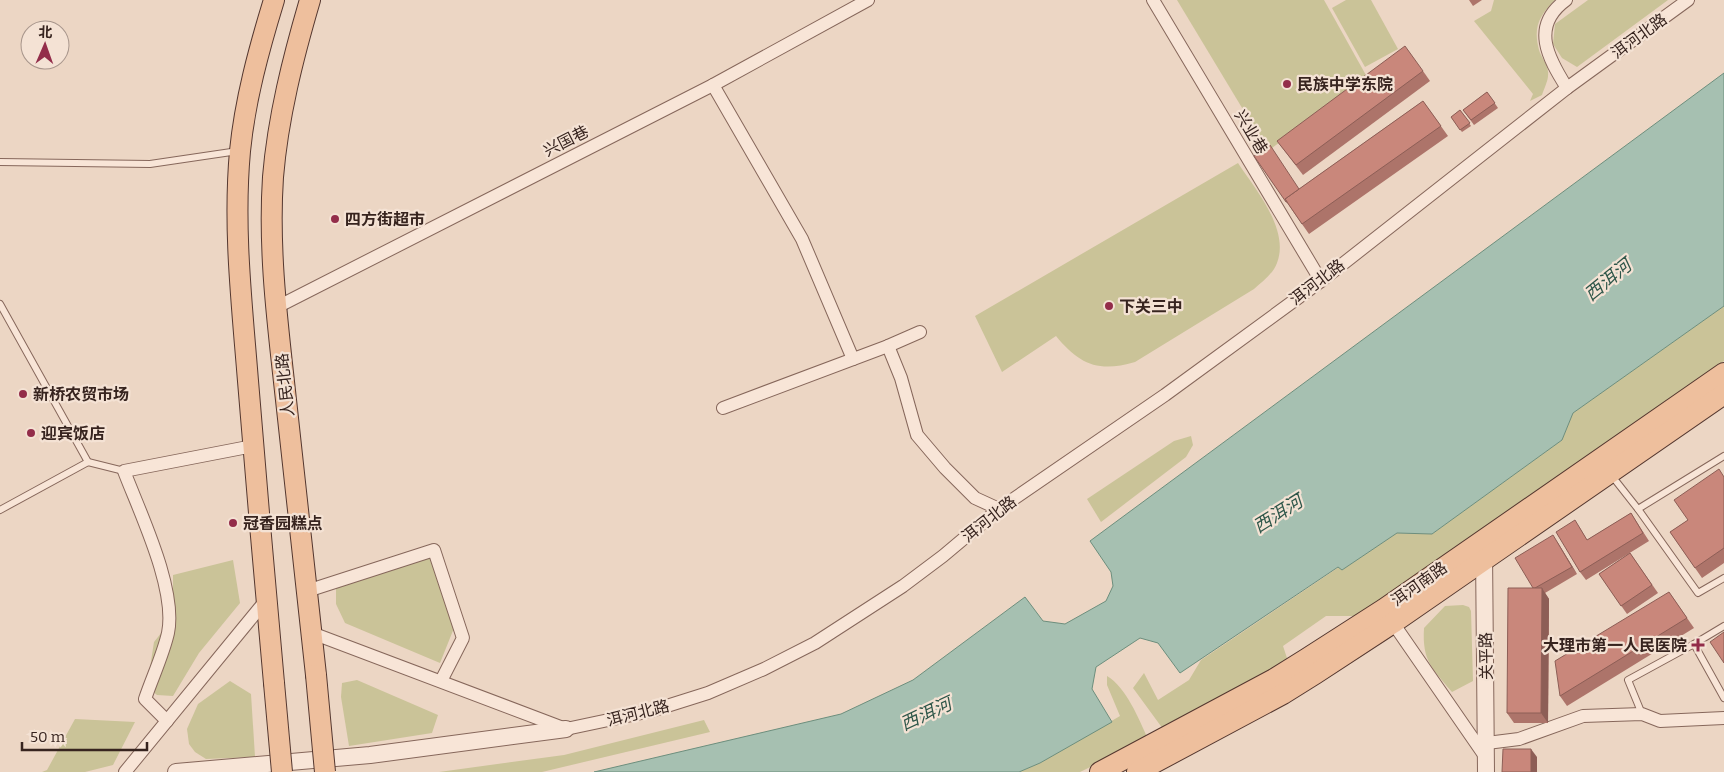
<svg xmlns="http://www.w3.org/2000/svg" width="1724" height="772" viewBox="0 0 1724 772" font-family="Bitter,'Noto Sans SC',serif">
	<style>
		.green { fill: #cac398 }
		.water { fill: #a6c0b1; stroke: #6d8e7d }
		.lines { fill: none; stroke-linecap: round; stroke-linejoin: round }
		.service-casing { stroke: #86675b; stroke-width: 8 }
		.minor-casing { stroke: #86675b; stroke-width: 14 }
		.tertiary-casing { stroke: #86675b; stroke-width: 18 }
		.primary-casing { stroke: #54372f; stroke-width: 22 }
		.service { stroke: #f8e5d7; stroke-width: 6 }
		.minor { stroke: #f8e5d7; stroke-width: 12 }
		.tertiary { stroke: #f8e5d7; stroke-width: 16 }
		.primary { stroke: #eebf9d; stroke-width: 20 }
		.primary-bridge-casing { stroke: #54372f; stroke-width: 22; stroke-linecap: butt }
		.primary-bridge { stroke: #eebf9d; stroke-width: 20 }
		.wall { fill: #ad746a }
		.shaded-wall { fill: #8d5e56 }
		.building { fill: #c9877b; stroke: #8d5e56 }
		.poi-dot { fill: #932d4a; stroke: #f4e2d4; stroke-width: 2 }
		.labels { text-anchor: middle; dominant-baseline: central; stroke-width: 4.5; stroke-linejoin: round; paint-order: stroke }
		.street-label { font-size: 16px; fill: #37241f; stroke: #f4e2d4 }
		.poi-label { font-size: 16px; font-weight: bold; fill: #37241f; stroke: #f4e2d4; text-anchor: start }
		.water-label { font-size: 18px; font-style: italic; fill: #2e5649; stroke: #f4e2d4 }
	</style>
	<rect width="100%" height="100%" fill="#ecd6c4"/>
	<g class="green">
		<polygon points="1177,0 1324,0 1367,77 1268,151"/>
		<polygon points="1346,0 1371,0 1398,49 1365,67 1332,8"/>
		<path d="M1494 0H1555C1539 16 1533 27 1539 50 1541 57 1548 65 1548 72 1549 80 1544 88 1542 95L1530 101 1533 94 1474 21 1491 11Z"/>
		<polygon points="1588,0 1668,0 1577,67 1562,58 1553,44 1555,24"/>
		<path d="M1238 163C1255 189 1290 229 1277 263 1273 274 1262 282 1254 289L1135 362C1098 373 1079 364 1056 336L1002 372 975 316Z"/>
		<polygon points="1724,306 1724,361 1357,616 1326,616 1283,646 1288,661 1163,729 1133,688 1144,673 1158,700 1189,680 1201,660 1339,567 1342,570 1397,533 1432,534 1562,440 1573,413"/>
		<polygon points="1191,436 1193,445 1186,457 1101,522 1087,499 1174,441"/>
		<polygon points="431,555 456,623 440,663 345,623 336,604 336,587"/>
		<polygon points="233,560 240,603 199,653 173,696 157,695 147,687 154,642 173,618 173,575"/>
		<path d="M1463 605 1469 607 1471 611 1473 681 1452 692C1432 668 1422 661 1424 628L1445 606Z"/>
		<path d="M1107 676C1126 687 1139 719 1148 739L1080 772H1019L1040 763 1120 716 1107 685Z"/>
		<polygon points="357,680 438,715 432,733 349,746 341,697 342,683"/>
		<polygon points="230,681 251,694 255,757 206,759 195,752 189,744 187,729 198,704"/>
		<polygon points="75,719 135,722 113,765 85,772 42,772 47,770"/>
		<polygon points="704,720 710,732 542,772 439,772 564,755"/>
	</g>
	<polygon class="water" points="1724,73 1724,306 1573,413 1562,440 1432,534 1397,533 1342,570 1338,567 1180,673 1158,643 1140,638 1096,667 1092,689 1112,722 1040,763 1019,772 594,772 841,714 913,680 1025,597 1043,621 1065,624 1106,601 1113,586 1111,572 1090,541"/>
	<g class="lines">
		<g class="service-casing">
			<g id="service">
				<polyline points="0,162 150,164 238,151"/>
				<polyline points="0,304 88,462"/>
				<polyline points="1612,476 1638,509 1698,593 1724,578"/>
				<polyline points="1638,509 1724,456"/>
				<polyline points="0,510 88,462 124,471"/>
				<polyline points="1694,644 1724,626"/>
				<polyline points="1642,714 1628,680 1694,644 1724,698"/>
			</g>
		</g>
		<g class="minor-casing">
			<g id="minor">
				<polyline points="1153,0 1321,281"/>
				<path d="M1566 0C1530 26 1548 58 1567 88"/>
				<polyline points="713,85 802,239 853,359"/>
				<polyline points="277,307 713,85 868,0"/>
				<polyline points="888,346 901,378 917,435 945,468 975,498 999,509"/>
				<polyline points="723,408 888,346 920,332"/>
				<polyline points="307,591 434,550 463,638 441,681"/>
				<polyline points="1393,623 1487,759"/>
				<polyline points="312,633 566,729 651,711 708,693 764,669 815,643 903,586 943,556 999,509 1165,395 1321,281 1567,88 1688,0"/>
				<path d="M167 721 145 699C152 678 163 655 168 633 177 589 140 513 124 471L253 446"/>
				<polyline points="1487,743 1519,739 1583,716 1642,714 1660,721 1724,718"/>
				<polyline points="125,772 267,599"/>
			</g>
		</g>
		<g class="tertiary-casing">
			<g id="tertiary">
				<polyline points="1484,552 1486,772"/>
				<polyline points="176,772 370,755 566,729"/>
			</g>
		</g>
		<g class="primary-casing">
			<g id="primary">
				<path d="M310 0C293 58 278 117 273 177 268 252 278 326 286 400 296 492 306 583 316 675"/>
				<path d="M274 683C265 582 256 482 248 381 242 305 233 228 240 151 245 100 259 49 274 0"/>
				<polyline points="1100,772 1274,679 1306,659 1384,609 1724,373"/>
				<polyline points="1137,772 1283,694 1315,674 1393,623 1724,394"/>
			</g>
		</g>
		<use href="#service" class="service"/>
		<use href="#minor" class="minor"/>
		<use href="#tertiary" class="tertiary"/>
		<use href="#primary" class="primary"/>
		<g class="primary-bridge-casing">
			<g id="primary-bridge">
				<polyline points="316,675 325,772"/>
				<polyline points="274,683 282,772"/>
			</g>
		</g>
		<use href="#primary-bridge" class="primary-bridge"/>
	</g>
	<g class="wall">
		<polygon points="1469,0 1482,0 1473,6"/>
		<polygon points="1423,71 1430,81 1303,175 1277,141"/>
		<polygon points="1487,92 1498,108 1474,125 1463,110"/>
		<polygon points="1423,101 1448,136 1309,234 1290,207 1254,156 1299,189"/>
		<polygon points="1460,110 1471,126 1462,132 1451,117"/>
		<polygon points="1724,477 1724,563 1702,578 1670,532 1688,520"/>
		<polygon points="1631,513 1649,541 1586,580 1580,572 1580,528 1587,540"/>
		<polygon points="1558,543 1577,574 1545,593 1549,599 1548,723 1514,723 1507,713 1533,588"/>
		<polygon points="1630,553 1658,593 1627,614 1599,574"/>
		<polygon points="1669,592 1694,628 1567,706 1560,696"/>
	</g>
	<g class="shaded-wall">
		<polygon points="1553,535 1558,543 1577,574 1572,567"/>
		<polygon points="1542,588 1549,599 1548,723 1541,713"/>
		<polygon points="1531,749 1537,757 1537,772 1531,772"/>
	</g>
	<g class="building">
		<polygon points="1405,46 1423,71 1296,165 1277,141"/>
		<polygon points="1487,92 1495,103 1471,120 1463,110"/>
		<polygon points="1423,101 1441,126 1302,224 1285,199"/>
		<polygon points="1460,110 1470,123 1460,130 1451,117"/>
		<polygon points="1270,145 1299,189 1285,199 1287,202 1286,202 1254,156"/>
		<polygon points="1719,469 1724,477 1724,548 1695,568 1670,532 1688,520 1674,500"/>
		<polygon points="1631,513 1643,533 1580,572 1556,532 1575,520 1587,540"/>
		<polygon points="1553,535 1572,567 1535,588 1533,588 1515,558"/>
		<polygon points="1630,553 1652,585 1621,606 1599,574"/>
		<polygon points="1508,588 1542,588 1541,713 1507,713"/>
		<polygon points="1669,592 1687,618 1560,696 1555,661"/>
		<polygon points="1724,632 1724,663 1710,642"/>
		<polygon points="1503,749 1531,749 1531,772 1502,772"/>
	</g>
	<g class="poi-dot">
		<circle cx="1287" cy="84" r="5"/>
		<circle cx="335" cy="219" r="5"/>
		<circle cx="1109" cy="306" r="5"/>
		<circle cx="23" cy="394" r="5"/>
		<circle cx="31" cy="433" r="5"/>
		<circle cx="233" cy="523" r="5"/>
		<path d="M1695.5 637.5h5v5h5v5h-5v5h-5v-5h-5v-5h5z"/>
	</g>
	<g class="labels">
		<g class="street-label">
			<text transform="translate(1639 36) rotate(-36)">洱河北路</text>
			<text transform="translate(1251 132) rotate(59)">兴业巷</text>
			<text transform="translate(566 141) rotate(-27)">兴国巷</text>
			<text transform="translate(1317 282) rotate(-37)">洱河北路</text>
			<text transform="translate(285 385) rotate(-96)">人民北路</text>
			<text transform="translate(989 519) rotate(-38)">洱河北路</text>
			<text transform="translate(1419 584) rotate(-35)">洱河南路</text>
			<text transform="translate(1486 656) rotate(-91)">关平路</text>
			<text transform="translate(638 713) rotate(-14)">洱河北路</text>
		</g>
		<g class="poi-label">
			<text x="1297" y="84">民族中学东院</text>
			<text x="345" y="219">四方街超市</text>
			<text x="1119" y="306">下关三中</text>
			<text x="33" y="394">新桥农贸市场</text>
			<text x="41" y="433">迎宾饭店</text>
			<text x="243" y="523">冠香园糕点</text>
			<text x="1687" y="645" text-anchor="end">大理市第一人民医院</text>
		</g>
		<g class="water-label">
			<text transform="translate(1608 280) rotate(-39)">西洱河</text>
			<text transform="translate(1278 514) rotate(-32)">西洱河</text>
			<text transform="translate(926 714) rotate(-25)">西洱河</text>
		</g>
	</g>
	<g transform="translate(45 45) rotate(2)"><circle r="24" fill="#f4e2d4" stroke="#a8968c"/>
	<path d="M0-4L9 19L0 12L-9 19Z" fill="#932d4a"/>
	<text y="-8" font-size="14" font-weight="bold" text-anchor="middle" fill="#37241f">北</text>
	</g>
	<path d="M22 742v8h125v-8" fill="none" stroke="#37241f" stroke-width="2.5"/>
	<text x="30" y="742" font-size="15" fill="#37241f" stroke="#f4e2d4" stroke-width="4" paint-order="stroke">50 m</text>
</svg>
